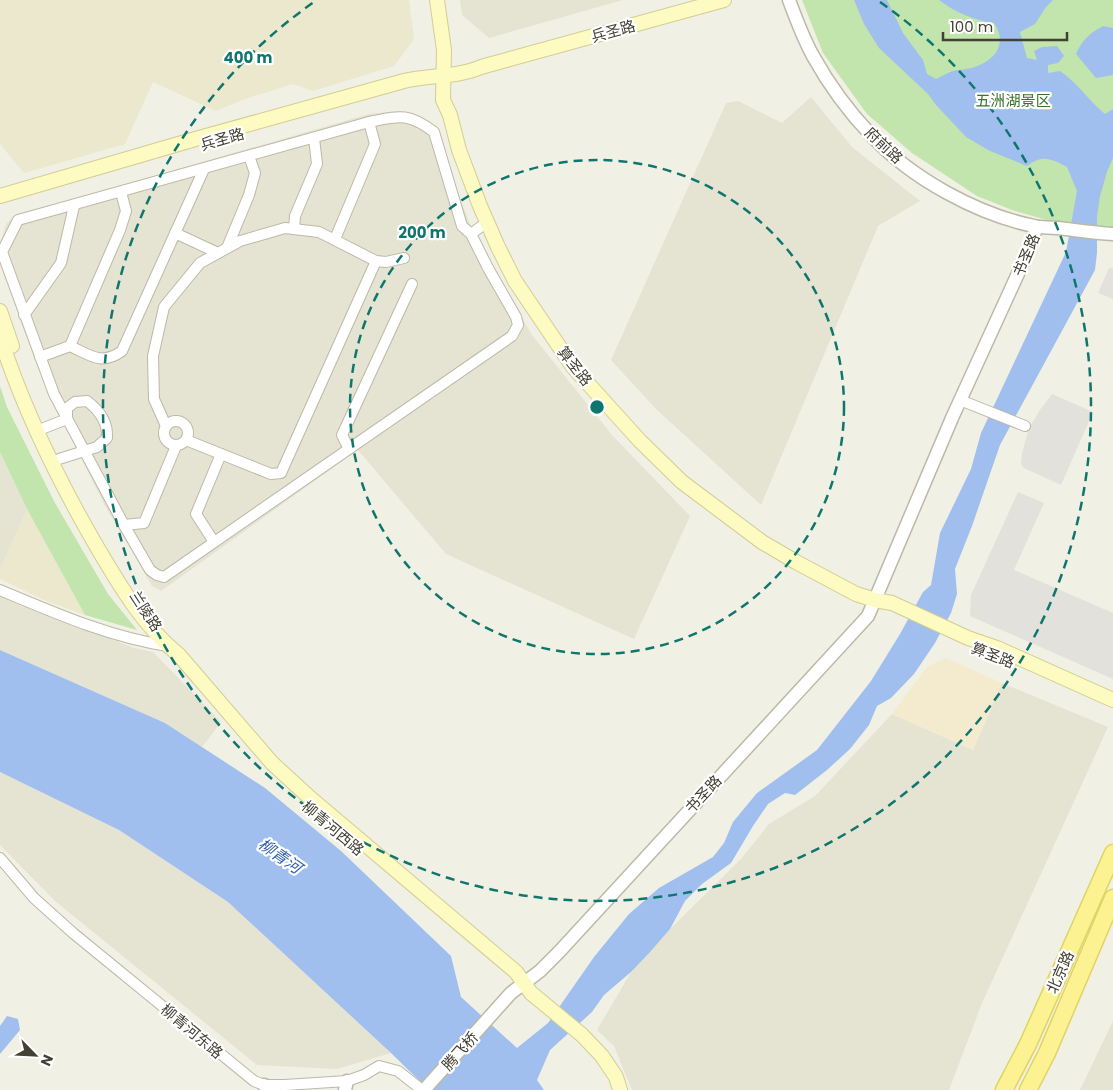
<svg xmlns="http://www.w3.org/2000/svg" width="1113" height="1090" viewBox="0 0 1113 1090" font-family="Poppins,'Noto Sans SC',sans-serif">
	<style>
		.residential { fill: #e5e3d2 }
		.commercial { fill: #f4ebcf }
		.education { fill: #ebe8ce }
		.green { fill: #c1e5ad }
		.parking { fill: #e2e1dc }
		.water { fill: #a0bfee }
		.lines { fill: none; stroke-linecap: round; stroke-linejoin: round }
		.minor-casing { stroke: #bdb9a7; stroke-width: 12 }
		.tertiary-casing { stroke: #bdb9a7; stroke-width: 15 }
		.secondary-casing { stroke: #d1cd94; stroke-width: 16 }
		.primary-casing { stroke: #e0d363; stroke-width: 19 }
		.minor { stroke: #fff; stroke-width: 10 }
		.tertiary { stroke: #fff; stroke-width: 12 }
		.secondary { stroke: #fdfac2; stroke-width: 14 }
		.primary { stroke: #fcf292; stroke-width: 16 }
		.ring { fill: none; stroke: #0f766e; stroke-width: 2.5; stroke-dasharray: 9 6 }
		.labels { text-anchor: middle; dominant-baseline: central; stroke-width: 4.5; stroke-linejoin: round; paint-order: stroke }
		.street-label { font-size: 15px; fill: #434034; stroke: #fff }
		.park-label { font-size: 15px; fill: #377329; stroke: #fff }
		.water-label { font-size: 16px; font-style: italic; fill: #3060ac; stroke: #fff }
		.centre { fill: #0f766e; stroke: #fff; stroke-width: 2.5 }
		.ring-label { font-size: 15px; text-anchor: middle; font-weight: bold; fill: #0f766e; stroke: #fff; stroke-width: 4.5; stroke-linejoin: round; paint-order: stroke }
	</style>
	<rect width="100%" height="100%" fill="#f1f0e4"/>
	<g class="residential">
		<polygon points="460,0 623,0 489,38 462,15"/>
		<polygon points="811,97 852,147 920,201 878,226 761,505 656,409 611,360 726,103 738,101 782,123"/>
		<polygon points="399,111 415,115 436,128 443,157 473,231 532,335 612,435 690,516 634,639 446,554 358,450 161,591 152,586 105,506 45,386 24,331 0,260 0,244 6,224 15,216 369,114"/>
		<polygon points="0,452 27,509 0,569"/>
		<polygon points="0,596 134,648 153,652 221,722 202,747 165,723 0,650"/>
		<polygon points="1002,683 1108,727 982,1003 949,1090 632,1090 614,1046 597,1030 631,972 670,929 741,859 769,824 815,796 892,714 973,750"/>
		<polygon points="0,772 119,830 228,902 391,1053 337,1069 257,1065 55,901 0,845"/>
		<polygon points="1113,1021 1113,1090 1080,1090"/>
	</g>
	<polygon class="commercial" points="946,658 1002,683 973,750 892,714 928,666"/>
	<g class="education">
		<polygon points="0,0 409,0 414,39 394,66 313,91 293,84 242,100 216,111 153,82 125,144 24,173 0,144"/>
		<polygon points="27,509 85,615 46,601 0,579 0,569"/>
	</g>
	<g class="green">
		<polygon points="802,0 1113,0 1113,230 1064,225 1012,210 977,196 912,153 867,114 823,53"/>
		<polygon points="0,386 7,407 55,503 108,594 137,630 85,615 27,509 0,452"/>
	</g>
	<g class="parking">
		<polygon points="1109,268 1113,268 1113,299 1098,293"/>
		<polygon points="1052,394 1093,412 1061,485 1024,468 1021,464 1022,453 1029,428 1040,410"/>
		<polygon points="1018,492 1044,503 1014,570 1113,613 1113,679 970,616 971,595"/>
	</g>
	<g class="water">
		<path d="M854 0H887L903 33 923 60 927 74 936 79C941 77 945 74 950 72 959 69 969 70 977 66 997 59 1007 42 994 23 974 20 956 13 939 0H1053L1046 7 1035 24 1020 32 1027 58 1037 60 1034 51 1042 47 1057 46 1064 56 1058 63 1048 65V73L1060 71C1079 84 1088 100 1105 114L1113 109V158L1107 172 1100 196 1097 217V253L1095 270 1000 445 972 526 955 569 957 594 951 613 935 643 914 674 891 698 877 706 869 725 850 749 827 770 795 795 785 793 768 804 753 826 731 863 702 884 685 901 670 929 650 952 631 972 604 995 592 1012 550 1050 537 1080 544 1090H429L391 1053 228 902 119 830 0 772V650L165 723 265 788 341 851 451 956 461 997 517 1048 548 1023 594 957 629 914 659 888 713 857 724 843 733 822 757 793 817 750 871 681 900 634 923 592 931 585 940 533 971 469 981 433 1066 252 1077 191 1067 167C1051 159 1043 154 1027 166L990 151 966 137 936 105 928 94 879 48 864 24Z"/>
		<path d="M1103 26 1113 28V75L1096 78 1076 54C1082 40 1090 33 1103 26Z"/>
		<polygon points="7,1016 18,1019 20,1030 0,1054 0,1026"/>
	</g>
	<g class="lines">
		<g class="minor-casing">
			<g id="minor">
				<polyline points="294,229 295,216 317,164 314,138"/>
				<polyline points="175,233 218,253"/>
				<path d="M471 234 462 226 434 132C408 112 399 116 369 122L18 220 2 252 54 394 124 525 150 570 157 575 164 577 512 336 518 325 516 317 488 268 471 234 487 222"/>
				<polyline points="335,239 375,144 369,122"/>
				<polyline points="227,248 249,195 255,173 249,156"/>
				<polyline points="24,315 61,263 74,206"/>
				<polyline points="70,346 120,230 126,211 121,192"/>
				<path d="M40 357 70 346C90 355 101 366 122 351L204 169"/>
				<polyline points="965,402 1025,426"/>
				<circle cx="176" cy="433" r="12"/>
				<polyline points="166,426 154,399 153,356 164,307 200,263 240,241 285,228 319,232 376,261 386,262 404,258"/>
				<path d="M44 428 67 419V408L75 402 87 401C99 410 108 422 107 438L97 447 59 459"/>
				<polyline points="186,440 271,474 281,473 376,261"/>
				<polyline points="349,449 342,435 412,284"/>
				<polyline points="124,525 144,523 176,446"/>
				<polyline points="214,542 196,514 221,454"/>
				<path d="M0 590C55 613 109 637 168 646"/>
				<polyline points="0,858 34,898 73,933 254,1081 264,1085 285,1085 347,1081 364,1075 379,1066 398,1071 422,1090"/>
			</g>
		</g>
		<g class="tertiary-casing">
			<g id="tertiary">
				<path d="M789 0C796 19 803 38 813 56 828 83 849 112 871 135 911 178 976 214 1034 226 1041 228 1049 227 1057 228 1075 230 1094 233 1113 234"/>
				<polyline points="264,1085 276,1090"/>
				<polyline points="345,1090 347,1081"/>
				<polyline points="424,1090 511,993 540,971 559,952 868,616 952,418 1021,267 1037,227"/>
			</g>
		</g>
		<g class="secondary-casing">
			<g id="secondary">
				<polyline points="437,0 444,50 443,100 450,115 459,150 480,206 498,247 515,281 573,367 640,441 682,482 762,542 796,562 856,594 875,600 892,603 968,638 997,648 1113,700"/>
				<path d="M0 196 199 138 404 81C429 75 459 77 481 67L724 0"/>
				<polyline points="0,311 12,346"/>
				<path d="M0 337C24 411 58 480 97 547 120 586 144 627 179 655L272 763 308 796 516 972 531 993 582 1035 602 1056 616 1077 620 1090"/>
			</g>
		</g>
		<g class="primary-casing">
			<g id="primary">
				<polyline points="1004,1090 1028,1044 1113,853"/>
				<polyline points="1028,1090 1047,1053 1113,898"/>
			</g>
		</g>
		<use href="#minor" class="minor"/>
		<use href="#tertiary" class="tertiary"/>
		<use href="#secondary" class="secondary"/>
		<use href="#primary" class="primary"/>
	</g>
	<g class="ring">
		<circle cx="597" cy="407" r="247"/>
		<path d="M880 2A494 494 0 1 1 314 2"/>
	</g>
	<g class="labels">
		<g class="street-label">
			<text transform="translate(613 31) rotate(-15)">兵圣路</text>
			<text transform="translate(222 139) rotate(-16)">兵圣路</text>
			<text transform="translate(884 145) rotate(43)">府前路</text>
			<text transform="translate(1026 255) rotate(-67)">书圣路</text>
			<text transform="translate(575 366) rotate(52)">算圣路</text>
			<text transform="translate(146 611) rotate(57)">兰陵路</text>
			<text transform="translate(993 655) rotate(21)">算圣路</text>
			<text transform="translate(703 794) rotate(-47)">书圣路</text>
			<text transform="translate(333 828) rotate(40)">柳青河西路</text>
			<text transform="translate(1060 972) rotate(-66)">北京路</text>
			<text transform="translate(192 1031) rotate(40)">柳青河东路</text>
			<text transform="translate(460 1051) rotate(-48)">腾飞桥</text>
		</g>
		<g class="park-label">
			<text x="1013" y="100">五洲湖景区</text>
		</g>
		<g class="water-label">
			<text transform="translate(280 856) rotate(35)">柳青河</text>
		</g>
	</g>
	<circle cx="597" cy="407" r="8" class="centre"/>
	<g class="ring-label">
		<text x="248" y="63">400 m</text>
		<text x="422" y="238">200 m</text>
	</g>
	<g transform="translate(35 1055) rotate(114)" stroke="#ffffff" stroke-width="4" paint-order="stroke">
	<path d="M0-4L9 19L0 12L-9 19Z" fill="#434034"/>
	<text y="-8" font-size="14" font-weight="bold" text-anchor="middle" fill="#434034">N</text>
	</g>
	<path d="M943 32v8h124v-8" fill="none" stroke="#434034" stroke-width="2.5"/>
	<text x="950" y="32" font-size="15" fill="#434034" stroke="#ffffff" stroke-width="4" paint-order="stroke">100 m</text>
</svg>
